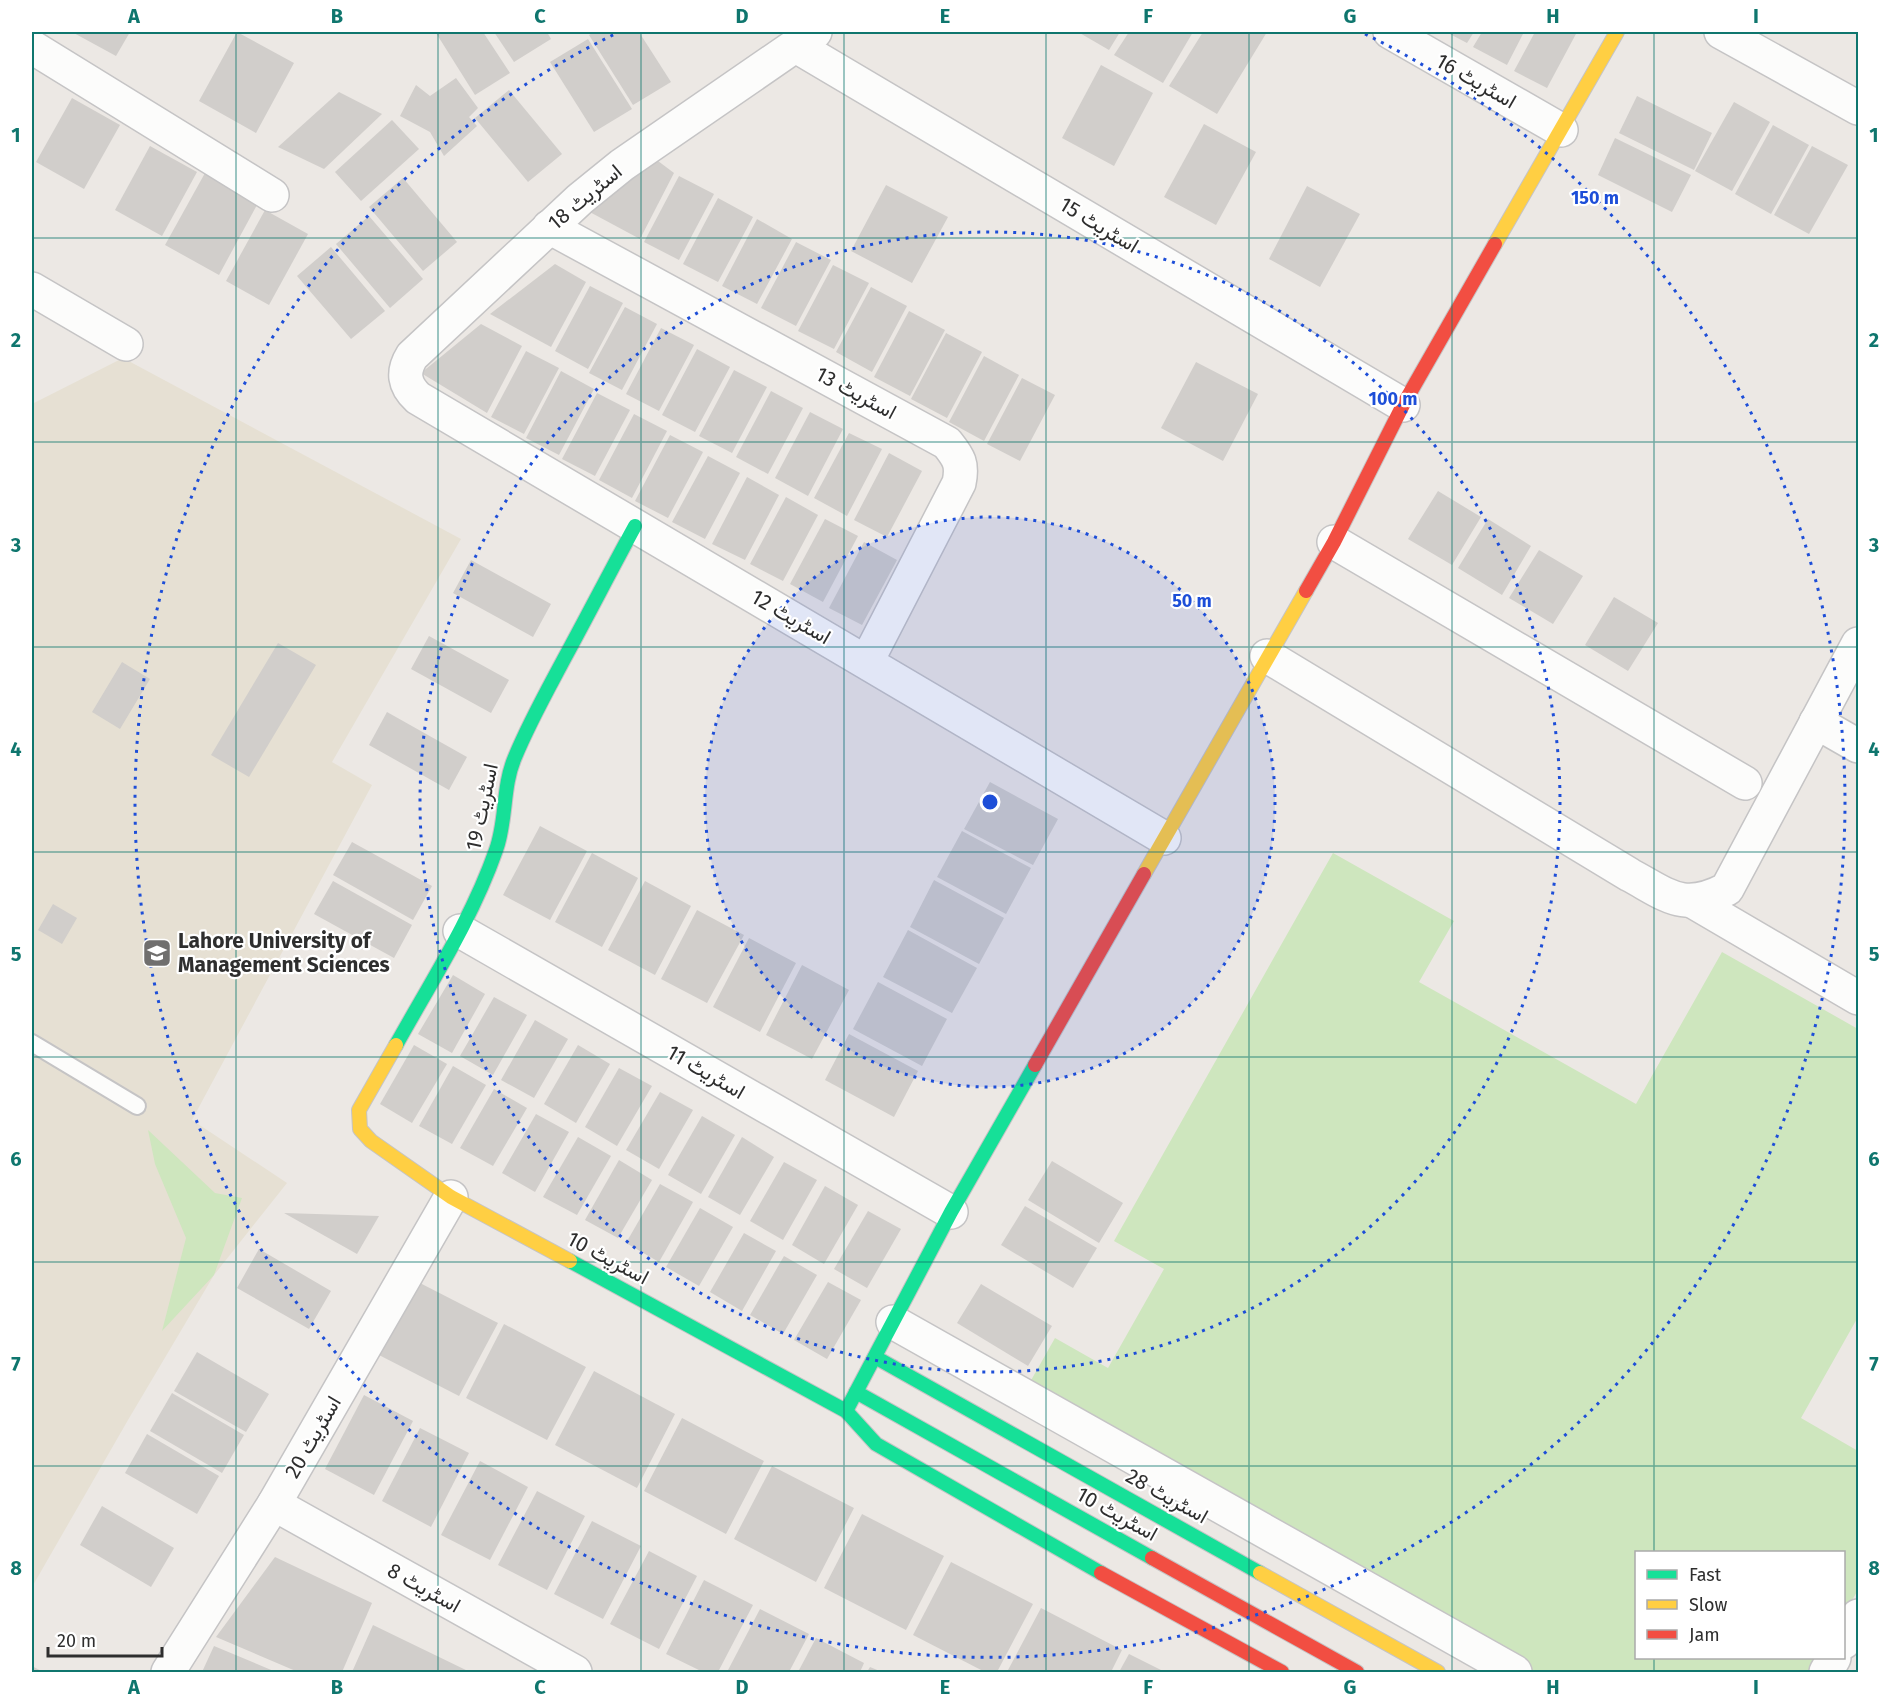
<svg xmlns="http://www.w3.org/2000/svg" width="1890" height="1704" viewBox="0 0 1890 1704" font-family="'Fira Sans',Vazirmatn,sans-serif">
	<style>
		.education { fill: #e6e0d3 }
		.green { fill: #cee6be }
		.building { fill: #d1cecb }
		.lines { fill: none; stroke-linecap: round; stroke-linejoin: round }
		.lane-casing { stroke: #c5c4c5; stroke-width: 20 }
		.street-casing { stroke: #c5c4c5; stroke-width: 36 }
		.fast-casing { stroke: #c5c4c5; stroke-width: 16 }
		.slow-casing { stroke: #c5c4c5; stroke-width: 16 }
		.jam-casing { stroke: #c5c4c5; stroke-width: 16 }
		.lane { stroke: #fcfcfb; stroke-width: 16 }
		.street { stroke: #fcfcfb; stroke-width: 33 }
		.fast { stroke: #16e098; stroke-width: 14 }
		.slow { stroke: #ffcf43; stroke-width: 14 }
		.jam { stroke: #f24e42; stroke-width: 14 }
		.grid { fill: none; stroke: #0f766e; stroke-width: 1.5; stroke-opacity: 0.55 }
		.ring { fill: none; stroke: #1d4ed8; stroke-width: 3; stroke-dasharray: 3 6 }
		.labels { text-anchor: middle; dominant-baseline: central; stroke-width: 4.5; stroke-linejoin: round; paint-order: stroke }
		.street-label { font-size: 21px; fill: #2e2e2e; stroke: #fff }
		.poi-label { font-size: 21px; font-weight: bold; fill: #2e2e2e; stroke: #fff; text-anchor: start }
		.centre { fill: #1d4ed8; stroke: #fff; stroke-width: 3 }
		.ring-label { font-size: 18px; text-anchor: middle; font-weight: bold; fill: #1d4ed8; stroke: #fff; stroke-width: 4.5; stroke-linejoin: round; paint-order: stroke }
		.neatline { fill: none; stroke: #0f766e; stroke-width: 2 }
		.grid-label { font-size: 20px; text-anchor: middle; font-weight: bold; fill: #0f766e }
	</style>
	<rect width="100%" height="100%" fill="#ece8e4"/>
	<polygon class="education" points="123,358 461,539 332,762 372,785 192,1120 287,1183 214,1275 128,1420 32,1587 32,404"/>
	<g class="green">
		<polygon points="1333,853 1454,921 1419,982 1636,1104 1722,952 1858,1029 1858,1317 1801,1418 1858,1451 1858,1590 1844,1614 1844,1552 1636,1552 1636,1658 1817,1658 1808,1672 1498,1672 1017,1405 1055,1338 1108,1368 1164,1269 1114,1241"/>
		<polygon points="148,1130 215,1193 242,1198 214,1275 162,1331 186,1238 155,1164"/>
	</g>
	<g class="building">
		<polygon points="72,32 130,32 116,56"/>
		<polygon points="237,32 294,63 256,133 199,101"/>
		<polygon points="438,32 483,32 510,73 475,95 436,33"/>
		<polygon points="494,32 547,32 551,39 514,62"/>
		<polygon points="594,32 639,32 671,82 633,105 589,35"/>
		<polygon points="1078,32 1120,32 1109,50"/>
		<polygon points="1129,32 1193,32 1163,83 1114,55"/>
		<polygon points="1203,32 1267,32 1217,114 1169,86"/>
		<polygon points="1446,32 1474,32 1467,43"/>
		<polygon points="1482,32 1524,32 1507,65 1473,47"/>
		<polygon points="1535,32 1577,32 1547,88 1514,71"/>
		<polygon points="588,39 632,109 594,132 550,62"/>
		<polygon points="1101,65 1153,93 1114,166 1062,138"/>
		<polygon points="456,78 478,108 469,117 477,126 444,156 430,132 400,116 416,85 430,96"/>
		<polygon points="509,90 562,154 528,182 475,118"/>
		<polygon points="339,92 382,114 324,169 278,147"/>
		<polygon points="1637,96 1712,133 1694,170 1619,133"/>
		<polygon points="72,98 120,125 84,189 36,162"/>
		<polygon points="1734,102 1770,122 1732,191 1695,171"/>
		<polygon points="392,120 419,149 361,201 335,172"/>
		<polygon points="1204,124 1256,152 1216,225 1164,197"/>
		<polygon points="1773,125 1809,145 1771,214 1735,194"/>
		<polygon points="1615,138 1691,175 1672,212 1598,175"/>
		<polygon points="150,146 197,172 162,236 115,210"/>
		<polygon points="1812,146 1848,165 1809,234 1774,215"/>
		<polygon points="654,158 674,173 640,239 586,210"/>
		<polygon points="205,173 258,203 219,275 165,245"/>
		<polygon points="679,176 714,194 679,260 644,242"/>
		<polygon points="403,178 457,242 423,271 369,207"/>
		<polygon points="886,185 948,217 912,283 851,251"/>
		<polygon points="1307,186 1360,214 1320,287 1269,259"/>
		<polygon points="718,198 753,217 718,282 683,264"/>
		<polygon points="265,210 308,234 269,305 226,281"/>
		<polygon points="369,216 423,279 390,308 336,244"/>
		<polygon points="757,219 792,239 757,304 722,286"/>
		<polygon points="796,242 831,260 796,326 761,308"/>
		<polygon points="331,247 385,311 351,339 297,276"/>
		<polygon points="555,264 586,282 551,347 490,314"/>
		<polygon points="833,265 869,283 834,349 798,331"/>
		<polygon points="590,286 623,303 588,369 555,351"/>
		<polygon points="871,287 907,306 872,372 836,352"/>
		<polygon points="625,307 657,324 622,390 589,373"/>
		<polygon points="909,311 945,330 910,396 874,377"/>
		<polygon points="481,324 522,346 487,413 421,373"/>
		<polygon points="661,328 694,345 659,411 626,394"/>
		<polygon points="946,333 982,352 947,418 911,399"/>
		<polygon points="697,349 730,367 695,432 662,415"/>
		<polygon points="526,351 559,368 524,434 491,417"/>
		<polygon points="984,356 1019,375 984,441 949,422"/>
		<polygon points="1196,362 1258,394 1223,461 1161,428"/>
		<polygon points="734,370 767,387 732,453 699,436"/>
		<polygon points="561,371 594,389 559,455 526,438"/>
		<polygon points="1022,378 1055,395 1020,461 987,444"/>
		<polygon points="771,391 803,408 768,474 736,457"/>
		<polygon points="597,393 630,410 595,476 562,459"/>
		<polygon points="810,412 843,429 808,496 775,478"/>
		<polygon points="634,414 667,431 632,498 599,480"/>
		<polygon points="849,433 882,449 847,516 814,498"/>
		<polygon points="670,435 703,452 668,518 635,501"/>
		<polygon points="889,453 922,471 887,537 854,520"/>
		<polygon points="708,456 740,473 705,539 672,522"/>
		<polygon points="747,477 779,495 745,560 712,544"/>
		<polygon points="1438,491 1481,517 1452,565 1408,539"/>
		<polygon points="786,497 818,515 783,581 750,564"/>
		<polygon points="825,519 858,536 823,602 790,584"/>
		<polygon points="1488,519 1531,546 1502,595 1458,568"/>
		<polygon points="864,542 897,560 862,625 829,608"/>
		<polygon points="1539,550 1583,576 1553,624 1509,598"/>
		<polygon points="471,560 551,604 533,637 453,593"/>
		<polygon points="1614,597 1658,623 1628,671 1585,645"/>
		<polygon points="429,636 509,680 491,713 411,669"/>
		<polygon points="278,643 316,665 249,777 211,755"/>
		<polygon points="122,662 150,679 120,729 92,712"/>
		<polygon points="387,712 467,757 449,790 369,745"/>
		<polygon points="990,782 1058,819 1033,865 964,829"/>
		<polygon points="540,826 587,851 550,920 503,895"/>
		<polygon points="962,831 1031,868 1006,914 937,877"/>
		<polygon points="352,842 432,886 413,920 333,875"/>
		<polygon points="592,853 638,878 602,947 555,922"/>
		<polygon points="934,880 1004,918 979,964 910,927"/>
		<polygon points="333,881 412,925 394,958 314,914"/>
		<polygon points="645,881 691,906 655,975 608,950"/>
		<polygon points="53,904 77,918 62,944 38,930"/>
		<polygon points="697,910 744,935 707,1003 661,979"/>
		<polygon points="908,930 977,968 952,1013 883,977"/>
		<polygon points="749,938 796,963 760,1032 713,1007"/>
		<polygon points="802,965 849,990 812,1059 766,1035"/>
		<polygon points="453,975 485,994 452,1053 418,1034"/>
		<polygon points="878,982 947,1019 922,1066 853,1029"/>
		<polygon points="494,997 527,1015 493,1075 460,1056"/>
		<polygon points="535,1020 568,1039 534,1098 501,1080"/>
		<polygon points="849,1034 918,1071 894,1117 825,1080"/>
		<polygon points="414,1045 447,1064 412,1123 380,1104"/>
		<polygon points="578,1045 610,1064 576,1123 544,1104"/>
		<polygon points="453,1066 486,1085 452,1144 419,1126"/>
		<polygon points="619,1068 652,1086 617,1146 585,1127"/>
		<polygon points="494,1089 527,1108 493,1166 460,1148"/>
		<polygon points="660,1092 693,1110 659,1169 626,1150"/>
		<polygon points="536,1114 569,1132 535,1192 502,1173"/>
		<polygon points="702,1116 735,1135 701,1194 668,1175"/>
		<polygon points="578,1137 611,1156 577,1215 543,1197"/>
		<polygon points="742,1137 774,1157 740,1215 708,1197"/>
		<polygon points="619,1160 652,1180 618,1238 585,1220"/>
		<polygon points="1052,1161 1123,1203 1099,1243 1028,1200"/>
		<polygon points="784,1162 817,1180 783,1240 750,1221"/>
		<polygon points="660,1184 693,1202 659,1262 626,1243"/>
		<polygon points="825,1186 858,1205 824,1264 792,1245"/>
		<polygon points="1025,1206 1097,1248 1073,1288 1001,1245"/>
		<polygon points="700,1208 733,1227 699,1286 666,1267"/>
		<polygon points="868,1211 901,1229 867,1288 834,1269"/>
		<polygon points="284,1213 379,1216 357,1254"/>
		<polygon points="744,1233 776,1251 742,1311 710,1292"/>
		<polygon points="259,1249 331,1291 309,1329 237,1288"/>
		<polygon points="784,1256 817,1275 783,1334 750,1315"/>
		<polygon points="416,1281 498,1323 459,1396 377,1354"/>
		<polygon points="828,1282 861,1300 827,1359 794,1340"/>
		<polygon points="981,1284 1052,1326 1028,1366 957,1323"/>
		<polygon points="504,1324 586,1367 547,1440 466,1398"/>
		<polygon points="197,1352 269,1394 246,1432 174,1391"/>
		<polygon points="594,1371 675,1414 637,1488 555,1445"/>
		<polygon points="172,1393 244,1435 222,1473 150,1431"/>
		<polygon points="364,1395 413,1421 374,1495 325,1469"/>
		<polygon points="682,1418 764,1461 726,1534 644,1491"/>
		<polygon points="420,1428 469,1453 431,1527 382,1501"/>
		<polygon points="147,1434 219,1476 197,1514 125,1473"/>
		<polygon points="480,1461 528,1487 490,1560 441,1535"/>
		<polygon points="772,1466 854,1508 816,1582 734,1539"/>
		<polygon points="537,1491 585,1516 547,1590 498,1565"/>
		<polygon points="102,1506 174,1548 151,1587 80,1545"/>
		<polygon points="862,1514 944,1556 906,1630 824,1588"/>
		<polygon points="592,1521 641,1546 603,1619 554,1594"/>
		<polygon points="649,1551 697,1576 659,1649 610,1624"/>
		<polygon points="275,1557 372,1603 342,1672 298,1672 216,1637"/>
		<polygon points="951,1562 1033,1604 997,1672 985,1672 913,1635"/>
		<polygon points="704,1580 753,1605 718,1672 703,1672 666,1654"/>
		<polygon points="1041,1608 1122,1650 1111,1672 1007,1672"/>
		<polygon points="760,1609 809,1634 789,1672 727,1672"/>
		<polygon points="373,1625 470,1672 352,1672"/>
		<polygon points="816,1638 864,1663 860,1672 798,1672"/>
		<polygon points="214,1646 276,1672 202,1672"/>
		<polygon points="1129,1654 1165,1672 1119,1672"/>
		<polygon points="32,1666 43,1672 32,1672"/>
		<polygon points="870,1667 882,1672 867,1672"/>
	</g>
	<g class="lines">
		<g class="lane-casing">
			<polyline id="lane" points="32,1043 137,1106"/>
		</g>
		<g class="street-casing">
			<g id="street">
				<path d="M815 32 622 165 580 199 412 356C402 372 404 385 418 398L1164 838"/>
				<polyline points="1390,32 1561,130"/>
				<polyline points="1721,32 1858,108"/>
				<polyline points="796,46 1403,405"/>
				<polyline points="32,47 272,195"/>
				<path d="M549 227 947 443C959 458 963 464 959 483L867 661"/>
				<polyline points="32,289 126,344"/>
				<polyline points="1334,542 1745,783"/>
				<path d="M1267 656 1630 875C1669 896 1683 912 1727 889L1858 644"/>
				<polyline points="1816,722 1858,746"/>
				<polyline points="1694,902 1858,998"/>
				<polyline points="460,931 951,1212"/>
				<polyline points="893,1322 1515,1672"/>
				<polyline points="274,1504 575,1672"/>
				<polyline points="1844,1642 1858,1616"/>
				<polyline points="168,1672 274,1504 451,1197"/>
				<polyline points="1826,1672 1834,1658"/>
			</g>
		</g>
		<g class="fast-casing">
			<g id="fast">
				<path d="M396 1045C431 982 472 919 496 850 507 820 502 787 515 757 529 723 547 691 564 659 588 615 611 570 635 526"/>
				<polyline points="570,1261 846,1411 876,1444 1101,1573"/>
				<polyline points="875,1357 1260,1573"/>
				<polyline points="856,1392 1152,1558"/>
				<polyline points="846,1411 951,1212 1035,1065"/>
			</g>
		</g>
		<g class="slow-casing">
			<g id="slow">
				<polyline points="1495,244 1617,32"/>
				<polyline points="1144,874 1306,591"/>
				<polyline points="396,1045 359,1110 360,1129 371,1141 451,1197 570,1261"/>
				<polyline points="1260,1573 1438,1672"/>
			</g>
		</g>
		<g class="jam-casing">
			<g id="jam">
				<polyline points="1306,591 1334,542 1403,405 1495,244"/>
				<polyline points="1035,1065 1144,874"/>
				<polyline points="1152,1558 1357,1672"/>
				<polyline points="1101,1573 1282,1672"/>
			</g>
		</g>
		<use href="#lane" class="lane"/>
		<use href="#street" class="street"/>
		<use href="#fast" class="fast"/>
		<use href="#slow" class="slow"/>
		<use href="#jam" class="jam"/>
	</g>
	<path class="grid" d="M236 32V1672M438 32V1672M641 32V1672M844 32V1672M1046 32V1672M1249 32V1672M1452 32V1672M1654 32V1552M32 238H1858M32 442H1858M32 647H1858M32 852H1858M32 1057H1858M32 1262H1858M32 1466H1858M1654 1658V1672"/>
	<circle cx="990" cy="802" r="285" fill="#1d4ed8" fill-opacity=".12"/>
	<g class="ring">
		<circle cx="990" cy="802" r="285"/>
		<circle cx="990" cy="802" r="570"/>
		<path d="M1365 34A855 855 0 1 1 615 34"/>
	</g>
	<defs>
		<g id="university-square" transform="scale(1.5)"><rect x="-9" y="-9" width="18" height="18" rx="4" fill="#706f6e" stroke="#fff"/><path d="M0-5L7-2L0 1L-7-2ZM-4 1L0 2.5L4 1V4Q0 6-4 4Z" fill="#fff"/></g>
	</defs>
	<g fill-rule="evenodd">
		<use href="#university-square" x="157" y="953"/>
	</g>
	<g class="labels">
		<g class="street-label">
			<text transform="translate(1476 81) rotate(30)">اسٹریٹ 16</text>
			<text transform="translate(585 197) rotate(-40)">اسٹریٹ 18</text>
			<text transform="translate(1099 225) rotate(31)">اسٹریٹ 15</text>
			<text transform="translate(856 393) rotate(28)">اسٹریٹ 13</text>
			<text transform="translate(791 617) rotate(30)">اسٹریٹ 12</text>
			<text transform="translate(482 807) rotate(-78)">اسٹریٹ 19</text>
			<text transform="translate(706 1072) rotate(30)">اسٹریٹ 11</text>
			<text transform="translate(608 1258) rotate(28)">اسٹریٹ 10</text>
			<text transform="translate(313 1437) rotate(-60)">اسٹریٹ 20</text>
			<text transform="translate(1167 1496) rotate(29)">اسٹریٹ 28</text>
			<text transform="translate(1117 1514) rotate(29)">اسٹریٹ 10</text>
			<text transform="translate(424 1588) rotate(29)">اسٹریٹ 8</text>
		</g>
		<g class="poi-label">
			<text x="178" y="941">Lahore University of<tspan x="178" dy="24">Management Sciences</tspan></text>
		</g>
	</g>
	<circle cx="990" cy="802" r="9" class="centre"/>
	<g class="ring-label">
		<text x="1595" y="204">150 m</text>
		<text x="1393" y="405">100 m</text>
		<text x="1192" y="607">50 m</text>
	</g>
	<rect width="1890" height="1704" fill="none" stroke="#ffffff" stroke-width="66"/>
	<rect x="1635" y="1551" width="210" height="108" fill="#ffffff" stroke="#ababab" stroke-width="1.5"/>
	<rect x="1647" y="1570" width="30" height="9" fill="#16e098" stroke="#ababab" stroke-width="1.5"/>
	<text x="1689" y="1581" font-size="18" fill="#2e2e2e">Fast</text>
	<rect x="1647" y="1600" width="30" height="9" fill="#ffcf43" stroke="#ababab" stroke-width="1.5"/>
	<text x="1689" y="1611" font-size="18" fill="#2e2e2e">Slow</text>
	<rect x="1647" y="1630" width="30" height="9" fill="#f24e42" stroke="#ababab" stroke-width="1.5"/>
	<text x="1689" y="1641" font-size="18" fill="#2e2e2e">Jam</text>
	<path d="M48 1647v9h114v-9" fill="none" stroke="#2e2e2e" stroke-width="3"/>
	<text x="57" y="1647" font-size="18" fill="#2e2e2e" stroke="#ffffff" stroke-width="4.5" paint-order="stroke">20 m</text>
	<rect x="33" y="33" width="1824" height="1638" class="neatline"/>
	<g class="grid-label">
		<text x="134" y="23">A</text>
		<text x="337" y="23">B</text>
		<text x="540" y="23">C</text>
		<text x="742" y="23">D</text>
		<text x="945" y="23">E</text>
		<text x="1148" y="23">F</text>
		<text x="1350" y="23">G</text>
		<text x="1553" y="23">H</text>
		<text x="1756" y="23">I</text>
		<text x="16" y="142">1</text>
		<text x="1874" y="142">1</text>
		<text x="16" y="347">2</text>
		<text x="1874" y="347">2</text>
		<text x="16" y="552">3</text>
		<text x="1874" y="552">3</text>
		<text x="16" y="756">4</text>
		<text x="1874" y="756">4</text>
		<text x="16" y="961">5</text>
		<text x="1874" y="961">5</text>
		<text x="16" y="1166">6</text>
		<text x="1874" y="1166">6</text>
		<text x="16" y="1371">7</text>
		<text x="1874" y="1371">7</text>
		<text x="16" y="1575">8</text>
		<text x="1874" y="1575">8</text>
		<text x="134" y="1694">A</text>
		<text x="337" y="1694">B</text>
		<text x="540" y="1694">C</text>
		<text x="742" y="1694">D</text>
		<text x="945" y="1694">E</text>
		<text x="1148" y="1694">F</text>
		<text x="1350" y="1694">G</text>
		<text x="1553" y="1694">H</text>
		<text x="1756" y="1694">I</text>
	</g>
</svg>
